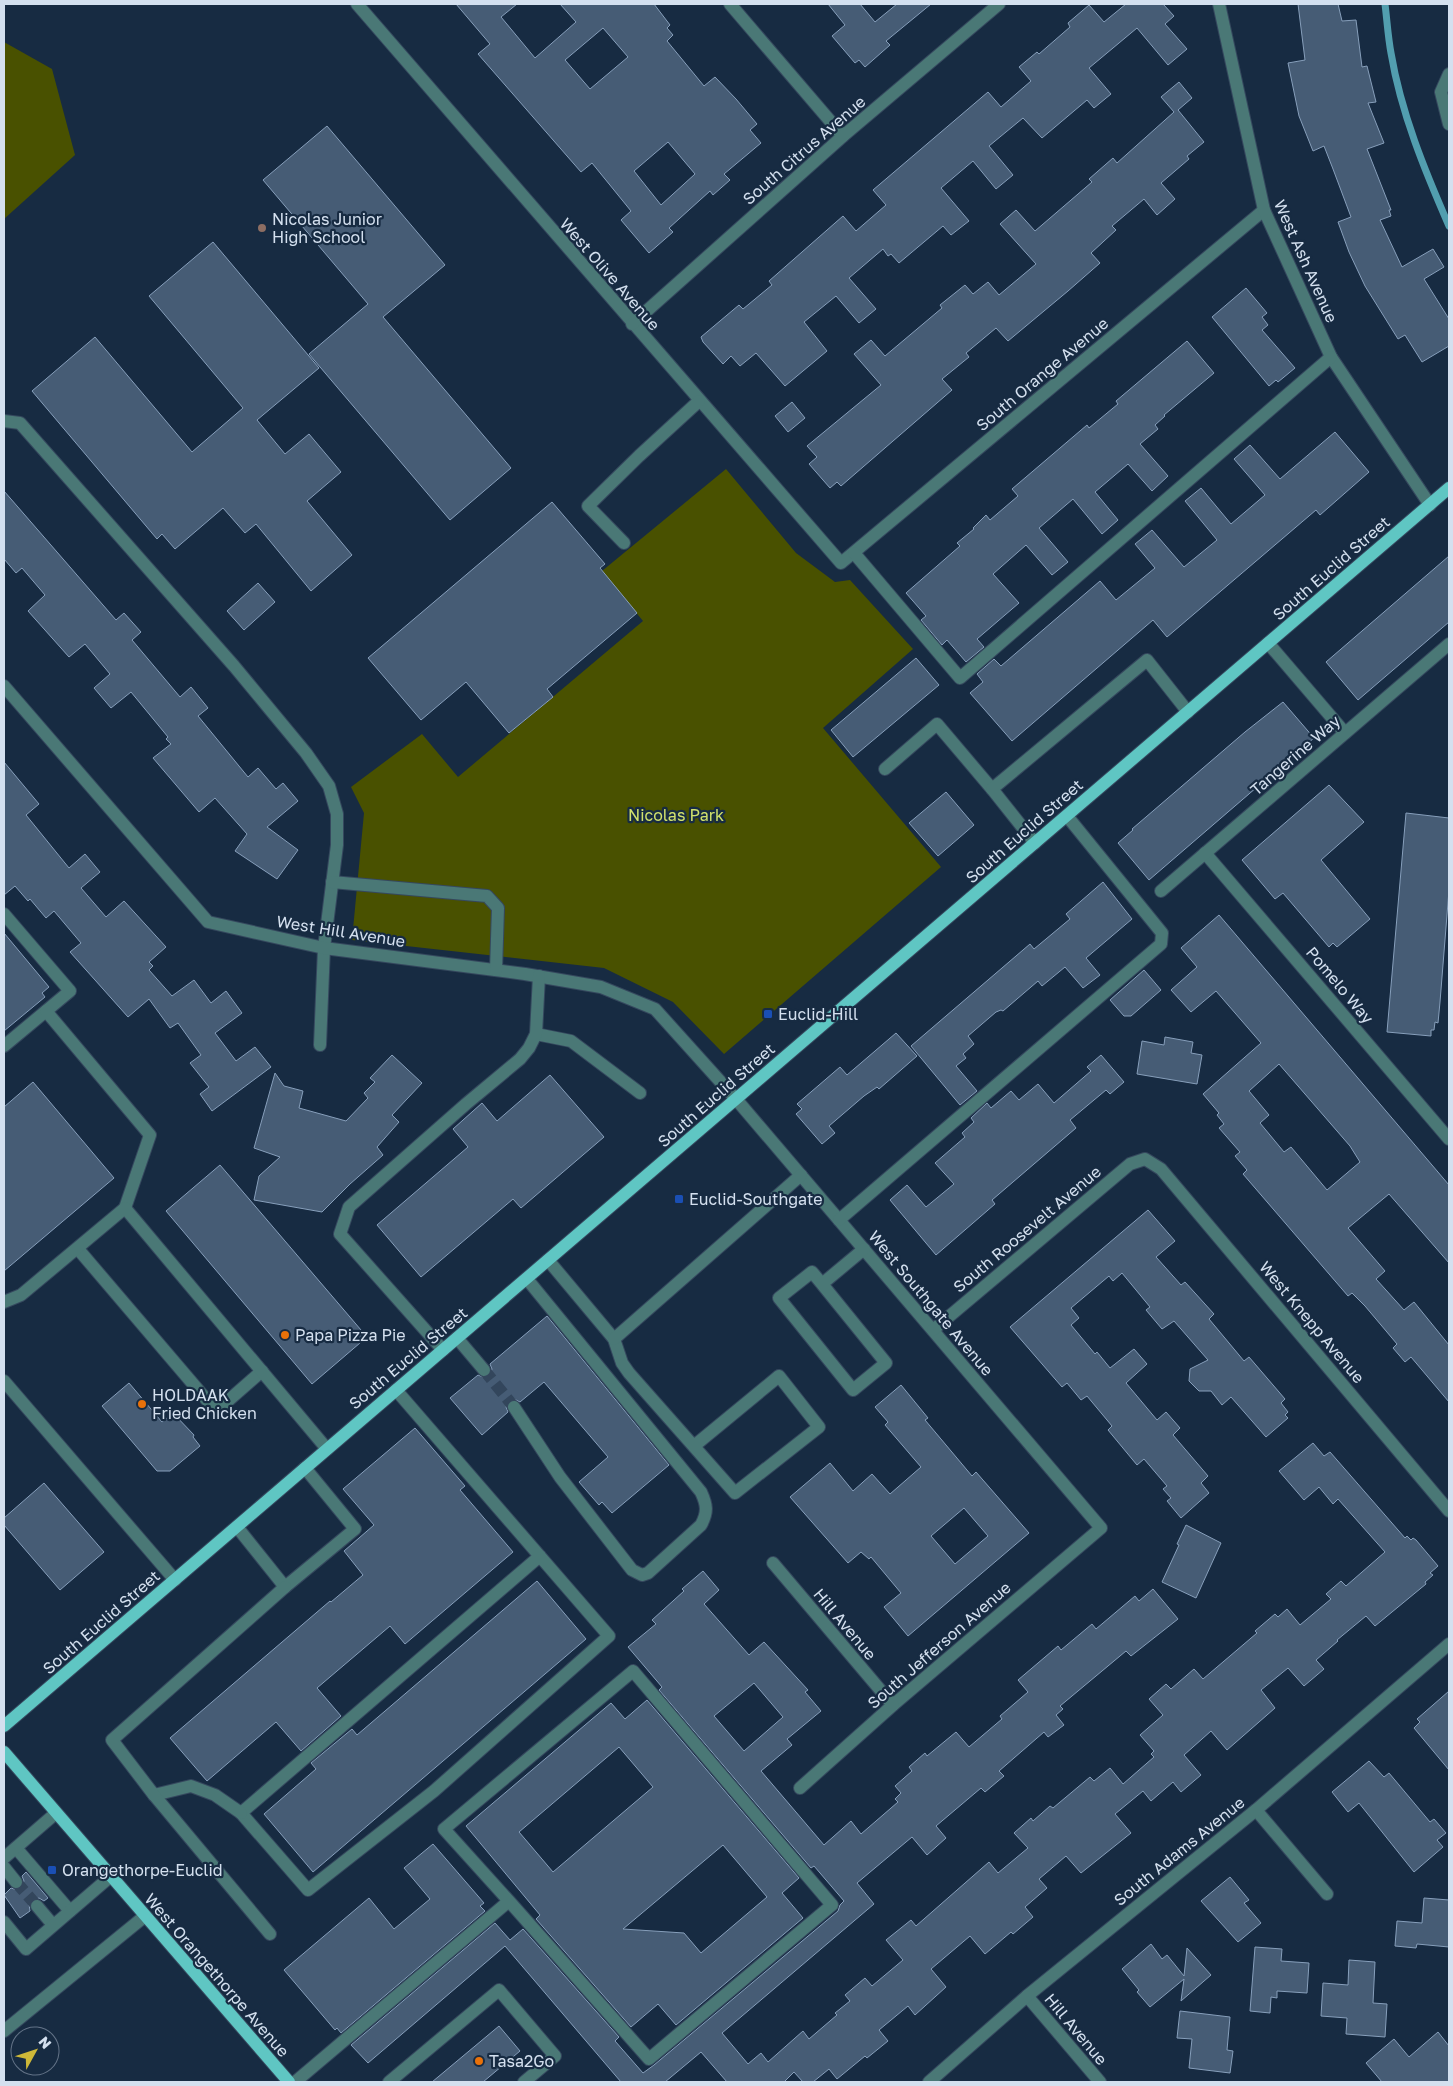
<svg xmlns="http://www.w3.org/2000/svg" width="1453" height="2086" viewBox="0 0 1453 2086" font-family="'Golos Text',sans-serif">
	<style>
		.green { fill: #495100 }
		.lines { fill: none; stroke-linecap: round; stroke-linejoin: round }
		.stream { stroke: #529eaf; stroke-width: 7 }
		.building { fill: #465c75; stroke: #879fbb; fill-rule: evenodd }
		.minor-tunnel { stroke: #33465c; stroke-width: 12; stroke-dasharray: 12 6; stroke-linecap: butt }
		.minor-casing { stroke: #35485e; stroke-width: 14 }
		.major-casing { stroke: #35485e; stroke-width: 14 }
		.minor { stroke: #4a7876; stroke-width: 12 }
		.major { stroke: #5fc6c3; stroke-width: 12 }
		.education-dot { fill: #8d6e63; stroke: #172b42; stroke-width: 2 }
		.transit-dot { fill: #1a4fb4; stroke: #172b42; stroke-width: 2 }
		.food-dot { fill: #e8710a; stroke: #172b42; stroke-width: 2 }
		.labels { text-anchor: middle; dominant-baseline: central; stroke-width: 4.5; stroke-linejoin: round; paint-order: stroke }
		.street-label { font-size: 16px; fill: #d4e0ef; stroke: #172b42 }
		.poi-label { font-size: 16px; fill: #d4e0ef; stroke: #172b42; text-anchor: start }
		.park-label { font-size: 16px; fill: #d1e16c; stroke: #172b42 }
	</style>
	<rect width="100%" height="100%" fill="#172b42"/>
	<g class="green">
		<polygon points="4,42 52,69 75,155 4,219"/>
		<polygon points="726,469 796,553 835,582 850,580 913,649 823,728 941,867 724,1054 673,1002 604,968 352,940 364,813 351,787 422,734 458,777 643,621 602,571"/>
	</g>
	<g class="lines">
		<path class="stream" d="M1385 4C1387 20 1388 37 1391 53 1401 113 1425 171 1449 226"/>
	</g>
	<g class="building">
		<path d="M456 4H517L501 17 535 58 576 22 560 4H654L670 25 667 28 673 35 667 41 704 86 715 77 736 99 757 124 750 130 761 143 724 174 730 180 713 195 710 191 669 228 673 232 649 253 621 220 631 211 592 163 581 172 478 54 490 44ZM603 28 628 57 590 89 565 60ZM668 142 695 174 661 205 634 171Z"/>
		<polygon points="828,4 860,4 875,22 897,4 931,4 886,41 890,45 865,67 859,60 855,63 832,36 845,25"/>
		<polygon points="1126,4 1163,4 1174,16 1165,24 1187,49 1168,65 1137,28 1089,68 1111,94 1094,108 1087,100 1042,138 1023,118 989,146 1013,175 996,189 973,161 941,188 969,221 951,235 943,226 899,263 891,254 888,256 883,249 849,278 876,309 859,323 836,296 804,322 827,351 785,386 756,353 740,366 731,356 723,364 703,342 701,337 739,305 743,309 772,285 769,281 843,216 856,231 886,205 873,190 988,92 1001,107 1031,81 1019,67 1037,52 1039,54 1070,27 1068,23 1089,5 1104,22"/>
		<polygon points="1298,4 1338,4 1342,21 1356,20 1362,67 1367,66 1376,102 1368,103 1384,143 1367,149 1391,210 1389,210 1391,216 1380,220 1402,267 1433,249 1444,267 1424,279 1449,319 1449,346 1422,362 1405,335 1398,339 1365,286 1349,252 1338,222 1351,217 1333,169 1324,146 1313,151 1299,116 1288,63 1305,60"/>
		<polygon points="1179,82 1192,98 1178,110 1204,142 1187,156 1189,159 1161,183 1175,199 1157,215 1144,199 1112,226 1116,230 1091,253 1100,263 1068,291 1008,341 996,328 966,353 969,357 942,379 952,390 841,486 837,482 830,488 809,464 817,457 807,446 881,385 854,354 871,340 885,356 942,308 940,305 965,285 973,294 988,282 999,295 1036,264 1000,224 1016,210 1035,231 1092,182 1089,179 1113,158 1117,163 1174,112 1161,97"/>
		<polygon points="327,126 445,265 383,317 511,468 450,520 309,354 368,304 263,180"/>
		<polygon points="213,242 319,368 257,420 285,454 309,434 341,472 307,501 352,555 311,591 256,524 245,533 223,508 175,549 162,534 157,539 32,391 95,337 192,452 243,408 149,296"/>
		<polygon points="1246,288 1267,313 1262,317 1268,325 1262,330 1295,368 1278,382 1276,380 1269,386 1212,317"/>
		<polygon points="1187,341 1214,373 1164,415 1165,416 1155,425 1158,429 1140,444 1168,476 1152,491 1128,464 1095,492 1118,520 1102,534 1073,499 1039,528 1068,562 1052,575 1026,545 993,574 1019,603 977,639 984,647 966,662 947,640 942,645 921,620 926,616 906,593 960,546 957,543 974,529 973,528 986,515 990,520 1018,496 1012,489 1087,425 1089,428 1118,404 1116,401"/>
		<polygon points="792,402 805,418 788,432 775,416"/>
		<polygon points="1335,432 1369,472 1320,515 1316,510 1167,637 1153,620 1012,741 970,693 983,682 977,674 994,659 1001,666 1100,581 1116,600 1155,568 1135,544 1152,530 1184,567 1217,540 1185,501 1201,488 1231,524 1265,495 1234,459 1250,445 1280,479"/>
		<polygon points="4,491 116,620 124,613 141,632 132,640 180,697 191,687 208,708 198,716 248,777 258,768 276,789 283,783 298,801 267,827 298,850 277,879 235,851 247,834 215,798 199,812 153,758 171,744 166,739 168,737 131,692 111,708 94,688 110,674 85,644 69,657 28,611 45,595 22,568 16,573 4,559"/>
		<polygon points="552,502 605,564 600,568 637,613 547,689 553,697 509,733 466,682 421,720 368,658"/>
		<polygon points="1449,556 1449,622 1358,700 1326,662"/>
		<polygon points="258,583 275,602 244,630 227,611"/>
		<polygon points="916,658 939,685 853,757 831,730"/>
		<polygon points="1283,702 1314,738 1149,880 1118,843 1133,830 1132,829 1245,732"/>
		<polygon points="4,762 39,804 26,815 69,868 85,854 100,872 81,888 106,917 124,901 166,947 149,962 153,966 149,970 172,996 194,980 211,1003 226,991 242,1013 215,1033 236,1061 255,1047 271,1067 212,1111 200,1094 209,1087 190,1063 201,1055 178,1023 170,1028 149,999 128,1017 70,952 81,943 54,911 46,918 30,899 28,901 15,886 4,895"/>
		<polygon points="1329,785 1364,822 1321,860 1370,919 1337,947 1333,943 1329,947 1283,893 1275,899 1242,860"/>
		<polygon points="946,792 974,825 938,856 909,823"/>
		<polygon points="1406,813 1449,818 1449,890 1440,1002 1438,1023 1435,1022 1434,1030 1431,1030 1431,1036 1387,1032"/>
		<polygon points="1103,882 1132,919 1086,958 1100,975 1083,988 1065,967 1042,986 1038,981 1003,1011 1001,1010 996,1012 968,1036 974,1044 963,1054 966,1058 956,1066 977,1091 960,1105 911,1046 1030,944 1034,949 1070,919 1066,914"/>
		<path d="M1219 915 1449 1185V1263L1389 1194 1348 1228 1385 1271 1376 1279 1404 1310 1414 1302 1449 1345V1402L1411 1357 1405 1362 1393 1348 1397 1344 1365 1306 1352 1293 1348 1296 1243 1174 1247 1170 1235 1156 1240 1152 1219 1128 1224 1124 1217 1115 1219 1113 1203 1094 1261 1043 1216 991 1191 1012 1171 990 1197 967 1181 948ZM1279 1064 1350 1146 1360 1162 1327 1190 1291 1147 1284 1152 1260 1123 1269 1115 1249 1091Z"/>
		<polygon points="4,933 49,987 42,993 45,997 4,1031"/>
		<polygon points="1144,970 1161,990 1131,1016 1124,1016 1110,1000"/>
		<polygon points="896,1033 917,1056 879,1089 877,1087 864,1096 829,1126 835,1133 822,1144 796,1114 802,1109 797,1104 840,1067 847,1075"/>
		<polygon points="1165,1037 1193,1042 1191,1053 1202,1055 1197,1084 1137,1074 1142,1041 1164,1045"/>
		<polygon points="392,1055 422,1083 392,1115 399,1122 377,1147 383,1155 350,1184 322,1212 254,1200 259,1176 280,1157 254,1148 275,1073 284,1086 303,1091 299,1108 346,1121 368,1098 364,1093 375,1082 370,1078"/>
		<polygon points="1101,1055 1124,1082 1110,1094 1106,1090 1070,1120 1076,1128 992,1200 995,1204 936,1255 890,1200 907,1185 926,1207 954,1184 935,1163 965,1137 962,1133 974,1122 971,1118 987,1103 991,1108 1011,1091 1019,1100 1038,1084 1054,1103 1091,1071 1087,1067"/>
		<polygon points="550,1075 604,1137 521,1208 513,1199 421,1277 377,1225 468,1147 453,1129 482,1103 497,1121"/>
		<polygon points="33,1082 114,1178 4,1271 4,1107"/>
		<polygon points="220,1165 367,1337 312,1384 166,1211"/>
		<polygon points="1148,1210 1175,1241 1156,1257 1181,1285 1185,1282 1214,1314 1209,1319 1244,1361 1249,1357 1285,1399 1281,1403 1288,1412 1285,1415 1288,1418 1266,1437 1231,1397 1222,1405 1211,1391 1199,1391 1189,1381 1190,1369 1208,1360 1174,1321 1162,1329 1146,1310 1150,1307 1122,1273 1113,1281 1109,1276 1071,1308 1079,1318 1071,1325 1095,1354 1097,1352 1110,1368 1134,1349 1147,1364 1126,1383 1157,1420 1166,1412 1180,1428 1173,1435 1208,1476 1201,1483 1209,1493 1181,1518 1167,1501 1171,1498 1163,1489 1167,1486 1144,1459 1137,1465 1108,1430 1112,1426 1087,1396 1081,1400 1067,1383 1062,1387 1010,1327"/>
		<polygon points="547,1316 669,1465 612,1513 602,1502 599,1505 579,1482 608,1457 544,1382 520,1402 514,1399 509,1401 506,1407 508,1412 482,1435 450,1398 478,1375 485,1378 490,1376 492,1369 490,1364"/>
		<polygon points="129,1383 162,1422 173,1413 194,1435 193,1437 200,1446 170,1471 157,1471 102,1406"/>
		<path d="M901 1385 928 1418 925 1420 972 1476 976 1472 1029 1533 908 1636 884 1607 901 1593 871 1557 869 1559 861 1552 848 1563 790 1497 830 1463 853 1491 872 1474 890 1494 921 1467 885 1425 888 1422 875 1407ZM964 1508 988 1536 955 1564 931 1536Z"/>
		<polygon points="415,1428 465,1486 460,1490 513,1552 405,1644 390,1626 317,1688 341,1716 301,1751 276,1722 207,1781 170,1738 330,1601 331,1602 363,1575 344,1551 374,1525 343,1489"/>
		<path d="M1313 1443 1324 1456 1330 1452 1405 1538 1407 1536 1411 1540 1413 1538 1416 1540 1438 1566 1430 1573 1433 1575 1425 1582 1426 1584 1375 1626 1366 1616 1337 1640 1338 1641 1316 1660 1324 1669 1304 1686 1288 1668 1261 1690 1275 1708 1227 1750 1211 1731 1184 1755 1201 1775 1181 1792 1173 1782 1151 1801 1143 1791 1115 1814 1131 1833 1081 1873 1066 1856 1039 1879 1047 1888 1025 1907 1033 1917 1013 1934 1011 1932 985 1954 970 1936 931 1969 946 1987 915 2015 908 2006 879 2030 888 2041 867 2058 865 2056 837 2079 829 2069 813 2082H803L794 2072 785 2081 787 2082H727L701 2052 665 2082H621L505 1946 368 2063 351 2045 495 1923 510 1940 523 1929 619 2037 615 2041 643 2073 654 2065 838 1911 840 1905 844 1901 814 1866 811 1868 659 1690 662 1687 628 1647 656 1624 652 1620 684 1591 682 1589 703 1571 719 1590 704 1604 749 1655 764 1642 808 1690 805 1692 821 1711 787 1739 792 1745 761 1771 824 1845 851 1821 861 1834 898 1802 895 1799 901 1793 895 1786 912 1771 909 1767 925 1753 927 1756 956 1732 969 1747 1002 1719 1000 1716 1028 1692 1018 1680 1058 1646 1061 1650 1092 1624 1096 1629 1135 1596 1139 1601 1153 1589 1178 1619 1131 1656 1126 1651 1060 1706 1063 1709 1056 1715 1064 1725 1048 1737 1044 1732 999 1771 1004 1776 985 1792 981 1788 936 1826 946 1838 927 1855 912 1837 857 1883 874 1904 722 2033 748 2064 761 2053 768 2062 803 2031 809 2039 837 2015 835 2013 850 2001 845 1995 865 1978 872 1986 903 1960 886 1940 911 1920 916 1926 989 1862 998 1873 1028 1848 1014 1833 1031 1818 1033 1821 1050 1806 1053 1808 1090 1777 1094 1781 1110 1768 1123 1784 1154 1757 1151 1754 1154 1751 1140 1735 1163 1715 1149 1699 1166 1684 1171 1689 1194 1669 1203 1679 1257 1633 1255 1631 1275 1614 1278 1617 1287 1609 1300 1625 1331 1599 1326 1594 1341 1581 1346 1586 1385 1552 1338 1499 1333 1504 1319 1487 1304 1500 1279 1471ZM754 1683 783 1717 744 1751 714 1716Z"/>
		<polygon points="44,1483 104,1552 60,1590 4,1525 4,1518"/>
		<polygon points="1186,1525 1221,1543 1196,1598 1162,1582 1179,1545 1177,1544"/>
		<polygon points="537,1581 586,1639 313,1872 264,1814 316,1769 311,1763 352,1729 357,1735"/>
		<polygon points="1449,1691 1449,1770 1414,1728 1420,1722 1417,1719"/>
		<path d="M647 1700 799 1878 782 1893 803 1918 676 2025 658 2004 631 2027 536 1919 540 1915 466 1826 611 1703 625 1719ZM619 1747 653 1787 553 1872 519 1832ZM723 1845 767 1897 701 1953 684 1933 623 1929Z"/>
		<polygon points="1369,1761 1384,1777 1389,1773 1430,1822 1434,1819 1446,1833 1437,1840 1443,1847 1414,1872 1359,1803 1348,1812 1332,1792"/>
		<polygon points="433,1844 484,1903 480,1906 485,1911 341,2033 337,2028 335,2030 284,1970 369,1898 394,1929 430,1899 404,1868"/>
		<polygon points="26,1872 48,1898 44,1901 39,1898 32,1900 29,1904 30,1911 20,1918 4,1895 11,1888 17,1890 21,1888 24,1881 22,1876"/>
		<polygon points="1230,1877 1249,1900 1244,1903 1261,1923 1238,1942 1201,1901"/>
		<polygon points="1424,1898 1449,1900 1449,1947 1417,1944 1416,1948 1395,1946 1397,1921 1422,1923"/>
		<polygon points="1151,1944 1162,1959 1167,1955 1184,1976 1187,1948 1211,1975 1181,2001 1184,1979 1150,2007 1137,1992 1139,1990 1122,1969"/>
		<polygon points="1255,1947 1282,1949 1281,1961 1309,1963 1307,1993 1277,1991 1277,1998 1271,1997 1270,2013 1250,2011"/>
		<polygon points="1349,1960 1375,1962 1373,2003 1387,2004 1385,2037 1346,2034 1347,2018 1321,2016 1323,1983 1348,1985"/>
		<polygon points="1180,2011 1230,2017 1227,2050 1233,2051 1230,2073 1189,2068 1192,2039 1177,2038"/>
		<polygon points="499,2026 520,2051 483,2082 432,2082"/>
		<polygon points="1438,2032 1449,2046 1449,2082 1382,2082 1366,2063 1394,2039 1409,2057"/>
	</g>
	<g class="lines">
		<g class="minor-tunnel">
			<polyline points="484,1370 514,1407"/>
			<polyline points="16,1882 37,1906"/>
		</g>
		<g class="minor-casing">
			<g id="minor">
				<polyline points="357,4 841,563 1264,210"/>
				<polyline points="730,4 843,136"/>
				<polyline points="1219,4 1264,210 1331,357 1430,505"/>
				<polyline points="1449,74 1441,92 1449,124"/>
				<polyline points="632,324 843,136 999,4"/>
				<polyline points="4,421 20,423 234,666 306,753 329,786 337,814 337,845 324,948 320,1045"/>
				<polyline points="624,543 588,506 639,456 699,401"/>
				<polyline points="854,553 960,678 1331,357"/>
				<polyline points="1268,643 1345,733"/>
				<polyline points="4,686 208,922 324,948 525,974 601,987 655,1009 736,1099 1101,1528 893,1705 800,1788"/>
				<polyline points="885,769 937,724 992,789"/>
				<polyline points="1035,843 992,789 1147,660 1188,712"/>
				<polyline points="1205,853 1449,1139"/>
				<polyline points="332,882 487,896 498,908 496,970"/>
				<polyline points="1161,891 1449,644"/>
				<polyline points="4,914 70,991 4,1046"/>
				<polyline points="46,1011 150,1135 125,1208"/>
				<polyline points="536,1034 571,1041 640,1093"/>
				<polyline points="839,1220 1161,944 1162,933 1067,816"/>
				<polyline points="78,1249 211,1405 222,1406 262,1371"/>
				<polyline points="548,1260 614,1339 622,1363 629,1373 735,1493 819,1427 779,1376 694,1446"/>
				<polyline points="822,1284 812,1272 779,1298 853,1390 886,1363 822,1284 864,1249"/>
				<polyline points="4,1302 21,1295 125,1208 327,1449"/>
				<polyline points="933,1330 1130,1164 1145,1159 1161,1169 1449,1511"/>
				<polyline points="457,1338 484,1370"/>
				<polyline points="614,1339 801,1175"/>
				<polyline points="443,1350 340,1234 349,1207 466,1104 520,1059 529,1048 536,1034 539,976"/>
				<polyline points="4,1381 175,1580"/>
				<polyline points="396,1390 609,1636 434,1791 308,1890 241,1813 540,1556"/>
				<path d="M514 1407 560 1477 632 1570 642 1575 648 1573 701 1525C708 1512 707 1505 701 1492L527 1279"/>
				<polyline points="237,1527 285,1587 355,1529 305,1468"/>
				<polyline points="773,1563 893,1705"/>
				<polyline points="154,1795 191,1786 215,1795 241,1813"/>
				<polyline points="1256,1810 1327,1894"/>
				<polyline points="16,1848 70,1911"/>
				<polyline points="4,1858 56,1813"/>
				<polyline points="4,1867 16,1882"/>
				<polyline points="37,1906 53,1925"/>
				<polyline points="4,1922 26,1949 111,1876"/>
				<polyline points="270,1934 154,1795 112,1740 285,1587"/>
				<polyline points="1027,1996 1100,2082"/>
				<polyline points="4,2031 145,1916"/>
				<polyline points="295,2082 509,1901 444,1829 633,1671 832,1905 649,2059 509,1901"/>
				<polyline points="389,2082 499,1990 555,2056 524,2082"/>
				<polyline points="929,2082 1027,1996 1256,1810 1449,1644"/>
			</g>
		</g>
		<g class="major-casing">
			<g id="major">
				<polyline points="4,1726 1449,488"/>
				<polyline points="4,1752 289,2082"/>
			</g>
		</g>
		<use href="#minor" class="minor"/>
		<use href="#major" class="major"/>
	</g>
	<circle class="education-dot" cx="262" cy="228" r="5"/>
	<g class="transit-dot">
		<rect x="763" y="1009" width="10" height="10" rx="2.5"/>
		<rect x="674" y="1194" width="10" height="10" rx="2.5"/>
		<rect x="47" y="1865" width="10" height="10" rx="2.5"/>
	</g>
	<g class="food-dot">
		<circle cx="285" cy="1335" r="5"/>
		<circle cx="142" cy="1404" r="5"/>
		<circle cx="479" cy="2061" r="5"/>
	</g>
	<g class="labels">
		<g class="street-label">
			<text transform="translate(804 150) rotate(-41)">South Citrus Avenue</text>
			<text transform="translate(1306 261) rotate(66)">West Ash Avenue</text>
			<text transform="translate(610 274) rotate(49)">West Olive Avenue</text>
			<text transform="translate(1042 374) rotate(-40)">South Orange Avenue</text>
			<text transform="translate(1331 568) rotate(-41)">South Euclid Street</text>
			<text transform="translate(1295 755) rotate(-41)">Tangerine Way</text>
			<text transform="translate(1024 831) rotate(-41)">South Euclid Street</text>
			<text transform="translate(341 931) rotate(9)">West Hill Avenue</text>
			<text transform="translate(1340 985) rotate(50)">Pomelo Way</text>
			<text transform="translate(716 1095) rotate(-41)">South Euclid Street</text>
			<text transform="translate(1027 1229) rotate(-40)">South Roosevelt Avenue</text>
			<text transform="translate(931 1303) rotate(50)">West Southgate Avenue</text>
			<text transform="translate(1312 1322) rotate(50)">West Knepp Avenue</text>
			<text transform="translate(408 1358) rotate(-40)">South Euclid Street</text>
			<text transform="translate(101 1622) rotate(-41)">South Euclid Street</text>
			<text transform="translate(845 1624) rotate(50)">Hill Avenue</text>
			<text transform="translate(939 1645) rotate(-41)">South Jefferson Avenue</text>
			<text transform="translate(1179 1851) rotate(-39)">South Adams Avenue</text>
			<text transform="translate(217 1975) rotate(49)">West Orangethorpe Avenue</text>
			<text transform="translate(1076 2029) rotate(50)">Hill Avenue</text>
		</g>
		<g class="poi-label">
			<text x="272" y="219">Nicolas Junior<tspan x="272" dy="18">High School</tspan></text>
			<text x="778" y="1014">Euclid-Hill</text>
			<text x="689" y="1199">Euclid-Southgate</text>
			<text x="295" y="1335">Papa Pizza Pie</text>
			<text x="152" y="1395">HOLDAAK<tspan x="152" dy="18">Fried Chicken</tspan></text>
			<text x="62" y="1870">Orangethorpe-Euclid</text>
			<text x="489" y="2061">Tasa2Go</text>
		</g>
		<g class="park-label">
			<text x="676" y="815">Nicolas Park</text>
		</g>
	</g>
	<rect width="1453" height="2086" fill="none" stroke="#d4e0ef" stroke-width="10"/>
	<g transform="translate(35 2051) rotate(50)"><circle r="24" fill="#172b42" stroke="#637387"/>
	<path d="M0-4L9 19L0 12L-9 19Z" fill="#ceb838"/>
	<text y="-8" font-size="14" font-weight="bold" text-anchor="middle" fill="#d4e0ef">N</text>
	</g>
</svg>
